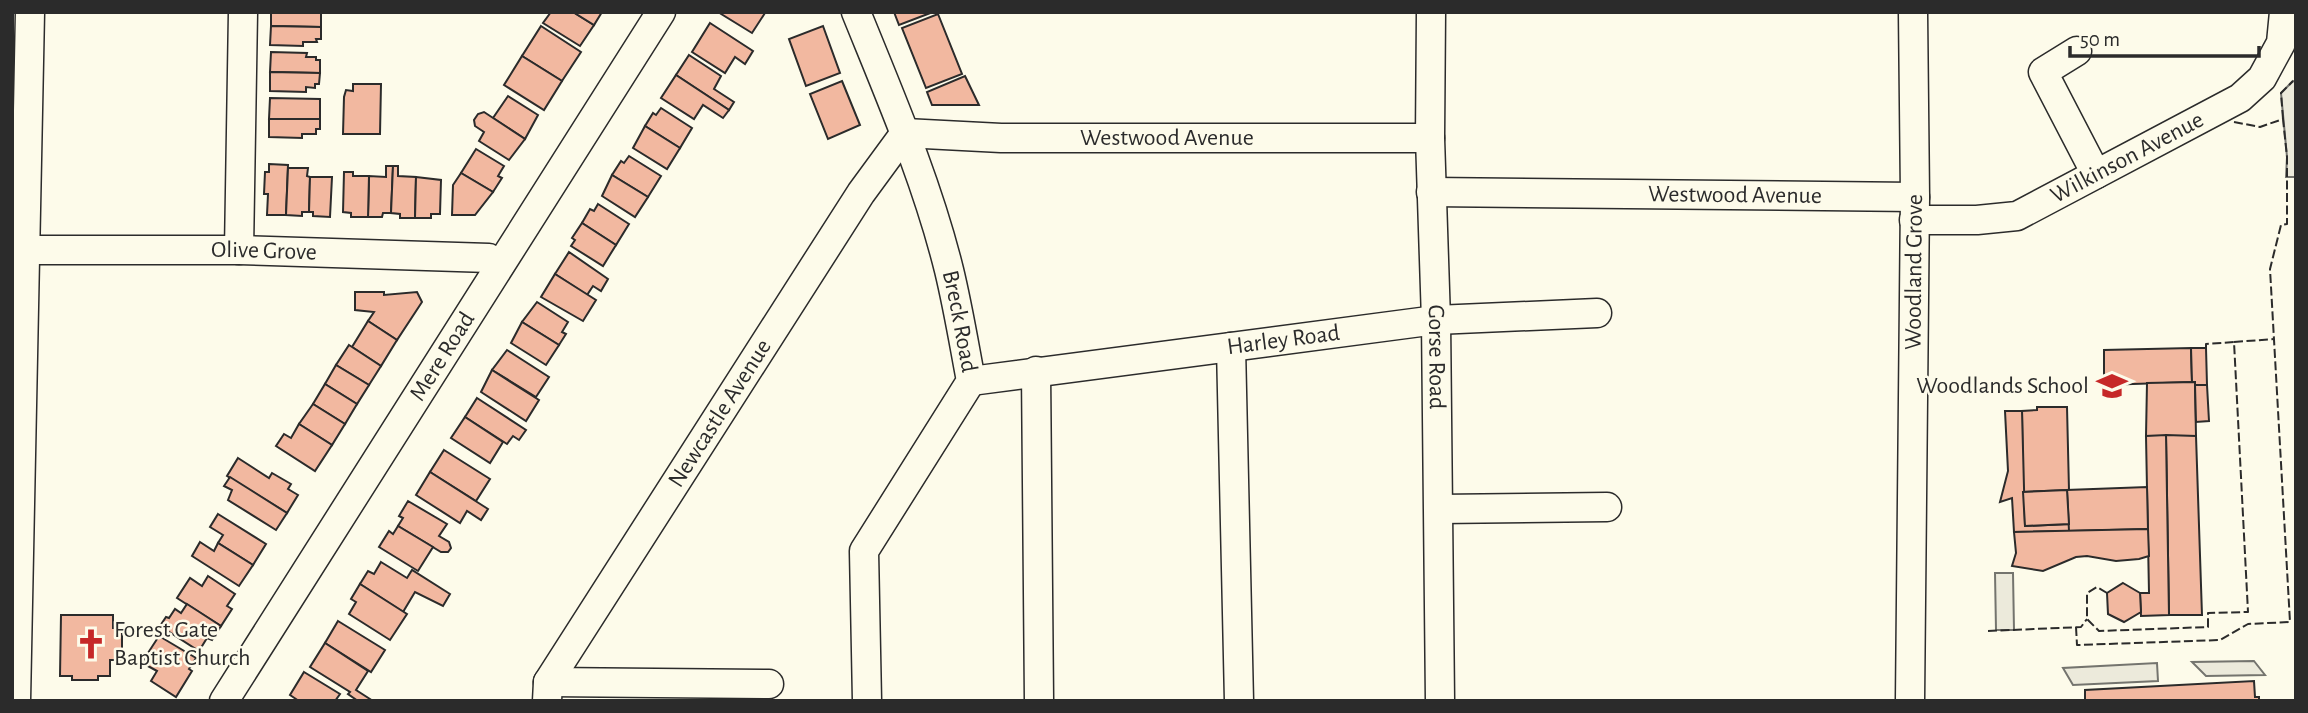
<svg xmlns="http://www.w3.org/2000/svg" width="2308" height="713" viewBox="0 0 2308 713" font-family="'Alegreya Sans',sans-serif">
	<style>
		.parking { fill: #eceadb; stroke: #74746e; stroke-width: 2 }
		.building { fill: #f2b8a0; stroke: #2b2b2b; stroke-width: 2 }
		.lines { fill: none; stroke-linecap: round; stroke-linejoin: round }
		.minor-casing { stroke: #2b2b2b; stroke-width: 31 }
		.minor { stroke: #fdfbea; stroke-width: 28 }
		.fence { stroke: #2b2b2b; stroke-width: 2; stroke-dasharray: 9 3.5; stroke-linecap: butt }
		.labels { text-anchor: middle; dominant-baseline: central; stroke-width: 5; stroke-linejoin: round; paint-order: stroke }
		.street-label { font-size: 24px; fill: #2b2b2b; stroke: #fdfbea }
		.poi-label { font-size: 24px; fill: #2b2b2b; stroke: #fdfbea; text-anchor: end }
	</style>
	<rect width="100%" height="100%" fill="#fdfbea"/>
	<g class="parking">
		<polygon points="2293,81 2296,82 2296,177 2286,177 2287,157 2281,93"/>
		<polygon points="1995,573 2013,573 2014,630 1996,630"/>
		<polygon points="2254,661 2265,675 2206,676 2192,662"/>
		<polygon points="2157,663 2158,681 2073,685 2063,668"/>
	</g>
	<g class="building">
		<polygon points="271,12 321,13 321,27 271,26"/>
		<polygon points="551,12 573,12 594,25 580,46 543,23"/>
		<polygon points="573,12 602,12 594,25"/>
		<polygon points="718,12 764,12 765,13 752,33"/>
		<polygon points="894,12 933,12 899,25"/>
		<polygon points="938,14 962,74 926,88 902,28"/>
		<polygon points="710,23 753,51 745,64 735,57 725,73 692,52"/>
		<polygon points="271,26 321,27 321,39 316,39 317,42 303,42 303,46 270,45"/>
		<polygon points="541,26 581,52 562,81 522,56"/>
		<polygon points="823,26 840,73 806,86 789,39"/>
		<polygon points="271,52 307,53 306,57 316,57 316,60 320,60 320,73 270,72"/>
		<polygon points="689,55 721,76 714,89 734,102 729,110 676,75"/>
		<polygon points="522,56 562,81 544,110 504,85"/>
		<polygon points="270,72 320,73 319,84 315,84 315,88 306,87 306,92 270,91"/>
		<polygon points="676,75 729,110 723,118 703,105 694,119 661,98"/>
		<polygon points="965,76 979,105 932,105 927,92"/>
		<polygon points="842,81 860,125 828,139 810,94"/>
		<polygon points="353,84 381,84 380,134 343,134 344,97 346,90 353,91"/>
		<polygon points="508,96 538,115 525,139 493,118"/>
		<polygon points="270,98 320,99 320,119 269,119"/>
		<polygon points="661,108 692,128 680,148 645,126 653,113 656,115"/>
		<polygon points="484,112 525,139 509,160 479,141 484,132 475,126 474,120 478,114"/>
		<polygon points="269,119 320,119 320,129 316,129 316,134 302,134 302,138 269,137"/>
		<polygon points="645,126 680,148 667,169 633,148"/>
		<polygon points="476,149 504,166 498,176 502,178 493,192 461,173"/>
		<polygon points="629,156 661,176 648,197 612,175 621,161 624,163"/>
		<polygon points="269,164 288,165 286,215 267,215 268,194 264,194 265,172 269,172"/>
		<polygon points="386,166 393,166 391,213 383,213 382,217 368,217 369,176 386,177"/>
		<polygon points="393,166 398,166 398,176 416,177 415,218 400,218 400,214 391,213"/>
		<polygon points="288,168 308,168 307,176 310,177 309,212 302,212 302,216 286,215"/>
		<polygon points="344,172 353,172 353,176 369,176 368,217 351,217 351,213 343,212"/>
		<polygon points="461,173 493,192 475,215 452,215 453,185"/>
		<polygon points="612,175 648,197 635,217 602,196"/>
		<polygon points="310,177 332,177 330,217 313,216 313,212 309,212"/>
		<polygon points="416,177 441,180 440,214 431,214 431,218 415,218"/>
		<polygon points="598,204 629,224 616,245 582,223 590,209 594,211"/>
		<polygon points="582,223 616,245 603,266 571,246 575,240 572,238"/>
		<polygon points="569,252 608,279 601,291 593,286 587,295 555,274"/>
		<polygon points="555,274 596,300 583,321 541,297"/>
		<polygon points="355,292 384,292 384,295 417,292 422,302 397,340 368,321 374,312 355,310"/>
		<polygon points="537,302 568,322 562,332 566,334 559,345 522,322"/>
		<polygon points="368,321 397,340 381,366 352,347"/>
		<polygon points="522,322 559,345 546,365 511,343"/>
		<polygon points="349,345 381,366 369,385 336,365"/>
		<polygon points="2191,348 2192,382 2104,385 2104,350"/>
		<polygon points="2191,348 2206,348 2207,385 2195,385 2195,382 2192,382"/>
		<polygon points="507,350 549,377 536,397 492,370"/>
		<polygon points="336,365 369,385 357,404 325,384"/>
		<polygon points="492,370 539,400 526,421 481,392"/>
		<polygon points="2195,382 2196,436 2146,436 2147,383"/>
		<polygon points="325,384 357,404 345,424 313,404"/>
		<polygon points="2195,385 2207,385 2209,421 2196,422"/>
		<polygon points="477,398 526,430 519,440 513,436 507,444 465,417"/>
		<polygon points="313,404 345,424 332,445 299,424"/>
		<polygon points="2037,407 2067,407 2069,490 2023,492 2022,411 2037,410"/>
		<polygon points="2005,411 2022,411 2025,526 2069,524 2069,531 2014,532 2012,498 2000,502 2008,471"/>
		<polygon points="465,417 503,442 490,463 451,438"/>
		<polygon points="299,424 332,445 315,471 276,446 284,434 291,438"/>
		<polygon points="2166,435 2196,436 2202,615 2169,615"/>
		<polygon points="2166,435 2169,615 2141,616 2140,593 2149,593 2146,436"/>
		<polygon points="444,450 490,479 476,501 430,472"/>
		<polygon points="238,458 269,478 272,473 291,484 288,489 298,495 287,513 227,476"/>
		<polygon points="430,472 488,509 481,520 467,511 460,523 416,495"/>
		<polygon points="230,477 287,513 276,530 228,500 232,490 224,486"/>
		<polygon points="2147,487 2148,529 2069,531 2067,490"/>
		<polygon points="2067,490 2069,524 2025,526 2023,492"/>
		<polygon points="408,501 447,524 439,536 449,542 451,548 448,552 441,552 398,526 403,518 399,516"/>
		<polygon points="218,514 266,544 253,565 218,543 223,535 210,527"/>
		<polygon points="398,526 433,547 418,571 379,547 389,531 393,534"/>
		<polygon points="2148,529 2149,556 2139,559 2116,561 2087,556 2076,557 2043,571 2012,566 2016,553 2014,532"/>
		<polygon points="200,542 214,551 218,543 253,565 239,586 192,556"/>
		<polygon points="381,562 407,578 412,570 450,594 443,606 415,592 403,612 360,584 368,571 374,574"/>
		<polygon points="208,576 235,594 227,606 232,609 221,626 177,598 190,578 202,586"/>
		<polygon points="2123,583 2140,593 2141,612 2124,622 2108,614 2107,593"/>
		<polygon points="360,584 407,614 390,640 349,614 356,602 351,599"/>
		<polygon points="187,604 221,626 212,640 207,638 199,651 160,626 166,617 169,618 175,609 181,613"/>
		<polygon points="61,615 113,615 113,628 122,628 122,660 110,660 110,676 98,676 98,680 72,680 72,676 60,676"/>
		<polygon points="338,621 385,650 371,672 325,643"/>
		<polygon points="159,636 196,658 189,669 192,671 176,697 151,681 157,671 146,665 148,661 144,659"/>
		<polygon points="325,643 368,671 356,690 373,701 358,701 348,694 350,692 310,667"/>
		<polygon points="304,672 340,694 335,701 299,701 290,695"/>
		<polygon points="2254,681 2255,697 2259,697 2259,701 2085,701 2085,690"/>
	</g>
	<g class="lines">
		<g class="minor-casing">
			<g id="minor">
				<path id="s1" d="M856 12C890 96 927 181 949 270 958 307 964 344 971 381L864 551 867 701"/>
				<path id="s2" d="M1431 12 1430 138 1436 320 1440 701"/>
				<polyline points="2077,51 2043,72 2096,174"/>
				<path id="s3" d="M905 133 1001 138H1430"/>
				<path id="s4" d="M1431 192 1915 197"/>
				<path id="s5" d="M1914 220H1977L2017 216 2240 98 2262 78 2281 43 2284 12"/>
				<path id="s6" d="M24 250H239L489 258 500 265"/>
				<polyline points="239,250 243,12"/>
				<polyline points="1231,347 1239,701"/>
				<polyline points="1036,371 1039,701"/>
				<path id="s7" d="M971 381 1436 320 1597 313"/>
				<polyline points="1439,509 1607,507"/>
				<polyline points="548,682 769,684"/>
				<polyline points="16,701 30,12"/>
				<path id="s8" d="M224 701 661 12"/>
				<path id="s9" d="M547 701 548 682 861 193 905 133"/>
				<path id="s10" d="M1910 701 1915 197 1913 12"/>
			</g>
		</g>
		<use href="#minor" class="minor"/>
		<g class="fence">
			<polyline points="2283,119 2281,93 2293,81"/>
			<polyline points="2234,342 2274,339"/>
			<polyline points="2107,593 2097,587 2087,593 2087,619 2099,631 2208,627 2208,613 2248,612 2234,342 2206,344 2206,348"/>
			<polyline points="2076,627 2077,645 2220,640 2248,624 2290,622 2270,269 2281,225 2287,224 2287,157 2283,119 2260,127 2234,122"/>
			<polyline points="1988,631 2081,627 2087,619"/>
		</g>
	</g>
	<defs>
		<g id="school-bare" transform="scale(2.415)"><path d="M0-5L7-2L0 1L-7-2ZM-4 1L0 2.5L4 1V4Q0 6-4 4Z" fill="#c62828" stroke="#fdfbea" stroke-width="2.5" paint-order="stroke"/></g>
		<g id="church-bare" transform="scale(2.415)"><path d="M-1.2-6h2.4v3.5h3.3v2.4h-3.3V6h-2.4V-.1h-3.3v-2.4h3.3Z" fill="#c62828" stroke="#fdfbea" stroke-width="2.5" paint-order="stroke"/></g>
	</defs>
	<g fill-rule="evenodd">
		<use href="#school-bare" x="2112" y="386"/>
		<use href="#church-bare" x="91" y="644"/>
	</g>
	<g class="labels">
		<g class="street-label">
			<text stroke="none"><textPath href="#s3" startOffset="262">Westwood Avenue</textPath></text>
			<text stroke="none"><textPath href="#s5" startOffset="228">Wilkinson Avenue</textPath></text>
			<text stroke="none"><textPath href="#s4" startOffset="304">Westwood Avenue</textPath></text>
			<text stroke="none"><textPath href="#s6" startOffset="240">Olive Grove</textPath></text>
			<text stroke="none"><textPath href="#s10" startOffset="429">Woodland Grove</textPath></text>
			<text stroke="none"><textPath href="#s1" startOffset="327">Breck Road</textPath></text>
			<text stroke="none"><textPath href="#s7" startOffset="315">Harley Road</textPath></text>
			<text stroke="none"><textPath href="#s8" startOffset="408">Mere Road</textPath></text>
			<text stroke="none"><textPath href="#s2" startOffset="345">Gorse Road</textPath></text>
			<text stroke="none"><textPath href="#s9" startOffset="338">Newcastle Avenue</textPath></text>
		</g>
		<g class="poi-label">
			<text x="2089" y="386">Woodlands School</text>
			<text x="114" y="630" text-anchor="start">Forest Gate<tspan x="114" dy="28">Baptist Church</tspan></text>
		</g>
	</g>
	<rect width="2308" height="713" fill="none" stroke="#2b2b2b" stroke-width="28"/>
	<path d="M2070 46v10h189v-10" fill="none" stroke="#2b2b2b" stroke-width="3.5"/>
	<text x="2080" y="46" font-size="21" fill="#2b2b2b" stroke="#fdfbea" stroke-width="5" paint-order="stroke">50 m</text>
</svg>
